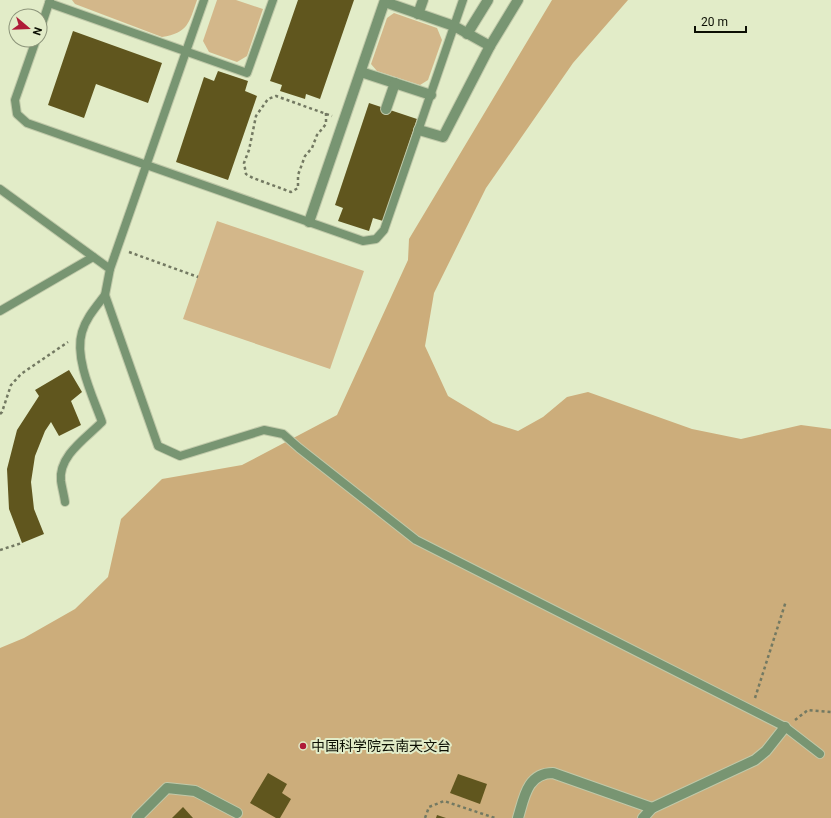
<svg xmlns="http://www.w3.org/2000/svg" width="831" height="818" viewBox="0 0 831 818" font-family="Roboto,'Noto Sans SC',sans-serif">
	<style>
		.green { fill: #d3b78a }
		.forest { fill: #ccad7b }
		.building { fill: #60561e }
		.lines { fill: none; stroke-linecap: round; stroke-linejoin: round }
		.lane-casing { stroke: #c0c9a9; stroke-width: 10 }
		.street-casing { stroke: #c0c9a9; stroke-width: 12 }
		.path { stroke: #737962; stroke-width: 2.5; stroke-dasharray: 3 3; stroke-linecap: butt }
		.lane { stroke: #789572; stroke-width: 8 }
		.street { stroke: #789572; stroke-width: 10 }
		.poi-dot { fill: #af1a38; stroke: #e2ecc8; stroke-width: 1.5 }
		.labels { text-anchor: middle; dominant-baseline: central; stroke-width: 4; stroke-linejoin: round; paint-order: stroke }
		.poi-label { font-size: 14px; fill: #0c0f04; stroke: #e2ecc8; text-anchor: start }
	</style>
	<rect width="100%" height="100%" fill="#e2ecc8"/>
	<g class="green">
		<path d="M72 0H197C189 23 188 33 162 37L75 4Z"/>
		<polygon points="217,0 236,0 263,9 247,56 237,62 209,52 203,41"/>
		<polygon points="394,13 437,28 442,40 428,80 420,85 377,71 371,64 387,18"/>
		<polygon points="217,221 364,271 330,369 183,319"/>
	</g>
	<polygon class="forest" points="552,0 628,0 573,63 486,188 434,293 425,346 448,396 493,423 518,431 543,417 567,397 588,392 692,429 741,439 801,425 831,429 831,818 0,818 0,648 24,638 75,609 108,577 121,519 162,479 242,465 337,415 408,260 409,239"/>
	<g class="building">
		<polygon points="298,0 354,0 320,99 306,94 305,99 280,91 282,85 270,81"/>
		<polygon points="73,31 162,63 148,103 96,84 84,118 48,105"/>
		<polygon points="218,71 248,81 245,91 257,96 228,180 176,162 204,77 214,81"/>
		<polygon points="369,103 417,119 383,221 373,218 369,231 338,221 343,208 335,205"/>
		<polygon points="69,370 82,392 71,401 81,425 59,436 51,422 45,431 35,456 31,482 34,509 44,534 22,543 9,509 7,469 17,430 39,396 35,390"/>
		<polygon points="268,773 287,784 282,793 291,799 280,818 276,818 250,803"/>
		<polygon points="458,774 487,784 480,804 450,793"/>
		<polygon points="183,807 193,818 172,818"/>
		<polygon points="437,815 446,818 436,818"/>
	</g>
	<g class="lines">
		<g class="lane-casing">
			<g id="lane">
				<polyline points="49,3 247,73 273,0"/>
				<polyline points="40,30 50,0"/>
				<polyline points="36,40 15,100 17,114 27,123 363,241 376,239 384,230 463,0"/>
				<polyline points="0,189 110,269 105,295 158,446 180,456 264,430 283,434 299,448 416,540 785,727 820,754"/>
				<polyline points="110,269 204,0"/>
				<polyline points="0,311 93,257"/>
				<path d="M65 502C64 495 62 488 61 481 58 456 86 438 102 422 93 397 74 358 82 332 86 318 96 307 105 295"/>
			</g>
		</g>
		<g class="street-casing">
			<g id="street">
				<polyline points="385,2 454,26 490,46"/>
				<polyline points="418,14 423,0"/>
				<polyline points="467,34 488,0"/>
				<polyline points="361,72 431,95"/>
				<polyline points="386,109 395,83"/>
				<polyline points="419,130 443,137 490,46 518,0"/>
				<polyline points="309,222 385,0"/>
				<polyline points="137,818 167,788 195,791 237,813"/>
				<path d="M518 818C524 798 527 773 553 773L652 808"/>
				<polyline points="643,818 652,808 755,760 766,751 785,727"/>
			</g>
		</g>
		<g class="path">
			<polyline points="326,113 326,124 317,135 312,148 305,156 298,175 298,188 291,192 253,178 246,174 244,163 249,150 256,116 268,99 276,96 332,116"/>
			<polyline points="129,252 198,277"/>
			<polyline points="0,414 2,412 11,385 21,374 68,342"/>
			<polyline points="0,550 22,543"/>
			<polyline points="755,698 786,601"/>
			<polyline points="795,720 808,710 831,712"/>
			<polyline points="425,818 429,807 444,801 495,818"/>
		</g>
		<use href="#lane" class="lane"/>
		<use href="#street" class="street"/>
	</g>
	<circle class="poi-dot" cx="303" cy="746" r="4"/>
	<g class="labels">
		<g class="poi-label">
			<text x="311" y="746">中国科学院云南天文台</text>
		</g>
	</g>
	<g transform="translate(28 28) rotate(109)"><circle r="19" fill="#e2ecc8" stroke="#8c947a"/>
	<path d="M0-3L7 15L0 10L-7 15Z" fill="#af1a38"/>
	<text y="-6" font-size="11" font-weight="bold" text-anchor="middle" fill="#0c0f04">N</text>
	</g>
	<path d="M695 26v6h51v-6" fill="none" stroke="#0c0f04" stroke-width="2"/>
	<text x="701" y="26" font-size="12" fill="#0c0f04" stroke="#e2ecc8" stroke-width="3" paint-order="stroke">20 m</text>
</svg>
